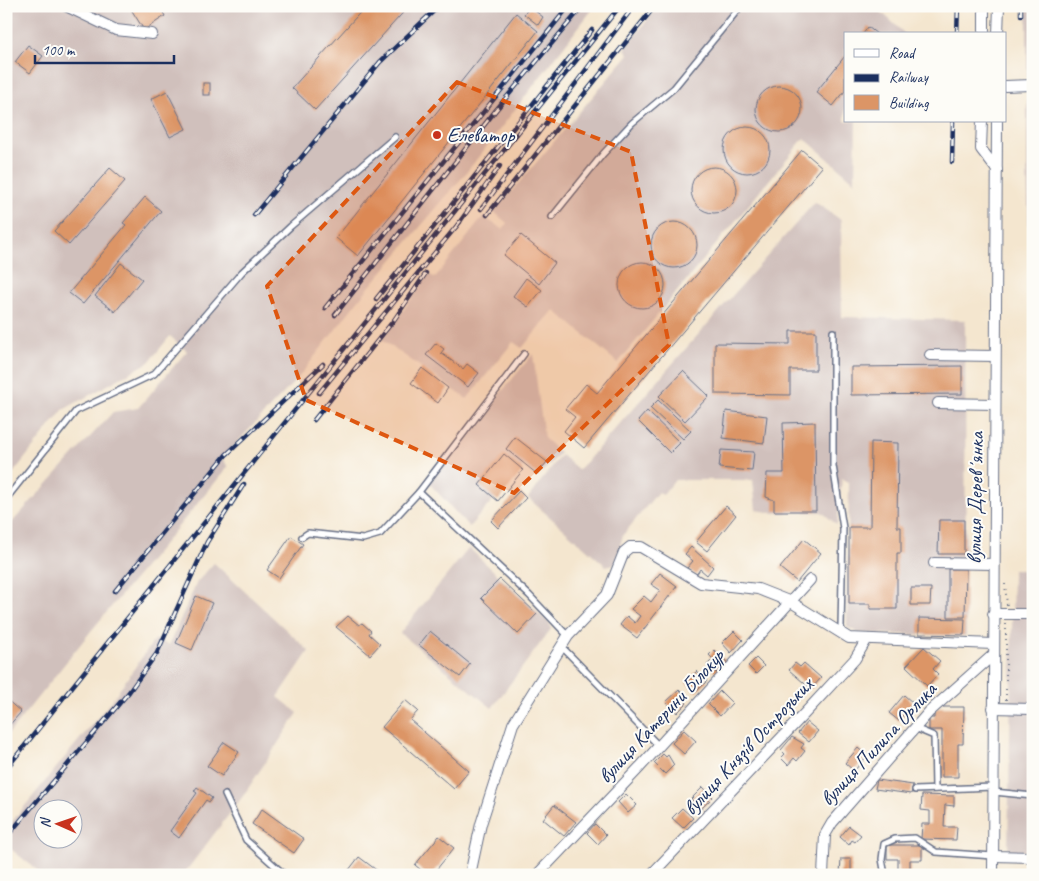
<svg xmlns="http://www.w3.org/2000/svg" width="1039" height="881" viewBox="0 0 1039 881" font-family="Caveat,sans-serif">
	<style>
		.industrial { fill: #d0c0bc; fill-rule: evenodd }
		.building { fill: #dc9566 }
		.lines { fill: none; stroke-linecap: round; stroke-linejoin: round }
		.lane-casing { stroke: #676f86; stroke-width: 8 }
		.street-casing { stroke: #676f86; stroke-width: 12 }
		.path { stroke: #676f86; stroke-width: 2; stroke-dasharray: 1 4; stroke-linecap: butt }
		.lane { stroke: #fff; stroke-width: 5 }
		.street { stroke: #fff; stroke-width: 10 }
		.rail-casing { stroke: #1b2f5e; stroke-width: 4.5 }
		.rail { stroke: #fdfcf7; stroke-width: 2.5; stroke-dasharray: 8; stroke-linecap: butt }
		.marked { fill: #de5710; fill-opacity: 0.2; stroke: #de5710; stroke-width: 4; stroke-dasharray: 10 6; stroke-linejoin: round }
		.poi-dot { fill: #c8321e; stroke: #fdfcf7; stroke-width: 2 }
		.labels { text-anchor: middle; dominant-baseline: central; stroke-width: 4; stroke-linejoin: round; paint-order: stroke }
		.poi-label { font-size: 21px; fill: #1b2f5e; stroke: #fdfcf7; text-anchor: start }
		.street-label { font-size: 21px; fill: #1b2f5e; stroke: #fdfcf7 }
	</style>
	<rect width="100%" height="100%" fill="#fdfcf7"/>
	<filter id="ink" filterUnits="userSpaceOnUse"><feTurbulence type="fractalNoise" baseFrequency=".02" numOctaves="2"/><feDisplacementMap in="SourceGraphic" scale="10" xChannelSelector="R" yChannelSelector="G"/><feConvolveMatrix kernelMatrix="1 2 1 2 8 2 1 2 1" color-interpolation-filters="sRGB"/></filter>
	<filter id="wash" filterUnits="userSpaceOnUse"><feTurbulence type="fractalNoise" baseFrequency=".0096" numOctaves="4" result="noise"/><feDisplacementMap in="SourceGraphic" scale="20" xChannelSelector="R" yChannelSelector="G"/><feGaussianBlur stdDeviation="1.12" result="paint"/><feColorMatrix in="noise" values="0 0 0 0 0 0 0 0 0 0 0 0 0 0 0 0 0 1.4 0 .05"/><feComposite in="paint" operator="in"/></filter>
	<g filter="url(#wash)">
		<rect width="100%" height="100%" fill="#f4e6cf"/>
		<g class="industrial">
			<polygon points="6,6 595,6 466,173 360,298 298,378 222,458 228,467 91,631 6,737 6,529 113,412 138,408 187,351 170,336 149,362 63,410 6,482"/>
			<polygon points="658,6 875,6 905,34 845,34 845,121 856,121 855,182 804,138 618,363 554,310 522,348 513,342 467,399 382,340 429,274 435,278 483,217 503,229 507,223 494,212 629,54 625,49"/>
			<polygon points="1027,6 1033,6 1033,387 1027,168"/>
			<polygon points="815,202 841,220 842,317 965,320 966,636 859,633 847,627 849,483 842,478 837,525 822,512 774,513 756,510 753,480 675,480 663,495 658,492 623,535 615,564 606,566 528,498 561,455 579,470"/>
			<polygon points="533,354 544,438 560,453 538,477 524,465 469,527 430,484 435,472"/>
			<polygon points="469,548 550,624 551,629 492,708 400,633"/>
			<path d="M214 563 309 651 278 697 298 713 243 796 183 875H43L6 845V829L112 700 155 639 169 645 197 582ZM42 808H72V838H42Z"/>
			<polygon points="1013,570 1033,570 1033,851 1008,851"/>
		</g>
		<g id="blocks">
			<g class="building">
				<polygon points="129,6 159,6 165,16 144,30"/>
				<polygon points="366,6 409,6 315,110 292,88"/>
				<polygon points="530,7 543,17 538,25 524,14"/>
				<polygon points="516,13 538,31 358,256 336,238"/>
				<polygon points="868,27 877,34 863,34"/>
				<polygon points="28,45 43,56 30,73 15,62"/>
				<polygon points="845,56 845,91 833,106 816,92"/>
				<rect x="203" y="83" width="7" height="12"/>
				<circle cx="779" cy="109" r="23"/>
				<polygon points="167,91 186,129 170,137 151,99"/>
				<circle cx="747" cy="150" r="23"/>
				<polygon points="802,150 822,167 584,448 564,431 575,417 565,409 586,384 597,393"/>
				<circle cx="714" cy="190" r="23"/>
				<polygon points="110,168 125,181 69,245 54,231"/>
				<polygon points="145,197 161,211 83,304 69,293 126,225 123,223"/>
				<circle cx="674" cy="245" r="23"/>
				<polygon points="521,235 555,263 539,284 504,255"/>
				<circle cx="642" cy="285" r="23"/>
				<polygon points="121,263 142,279 115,312 95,296"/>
				<polygon points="526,278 542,290 528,307 513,296"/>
				<polygon points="790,331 816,331 816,370 790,370 790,395 715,394 715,343 790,344"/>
				<polygon points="436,343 444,349 441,353 463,369 467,364 479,373 468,387 426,355"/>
				<polygon points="962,366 962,394 851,395 851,367"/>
				<polygon points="422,368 448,388 438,403 411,383"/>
				<polygon points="683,371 709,396 685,421 659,396"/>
				<polygon points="658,400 691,431 683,439 650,408"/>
				<polygon points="647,411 680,443 670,453 638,421"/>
				<polygon points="726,411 767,416 764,443 723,438"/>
				<polygon points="815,422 816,511 774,511 774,500 766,497 767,473 784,473 783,423"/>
				<polygon points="515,437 547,462 537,474 506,449"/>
				<polygon points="871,442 898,443 897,527 901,527 901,553 897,553 897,609 870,609 870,604 849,604 849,527 870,527"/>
				<polygon points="721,450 754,452 752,471 719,468"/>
				<polygon points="504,454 523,470 498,501 479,485"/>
				<polygon points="519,491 526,498 498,528 491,521"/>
				<polygon points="726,506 736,515 707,551 696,542"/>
				<polygon points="939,520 964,520 964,554 938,554"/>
				<polygon points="291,536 303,544 279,578 267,570"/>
				<polygon points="804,539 821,553 797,582 780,568"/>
				<polygon points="691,547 713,567 707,575 700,569 696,575 687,568 693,561 685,554"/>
				<polygon points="948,569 966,569 965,617 948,617"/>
				<polygon points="660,573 677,586 637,638 620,625 627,616 635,623 640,616 631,609 644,596 651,602 660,590 651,584"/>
				<polygon points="500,579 537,614 518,634 481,598"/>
				<polygon points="911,588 931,588 930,605 911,605"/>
				<polygon points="196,596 212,603 192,650 176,643"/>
				<polygon points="348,616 359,625 362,623 371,631 369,634 380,644 370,655 336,627"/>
				<polygon points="919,618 965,619 964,635 919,634"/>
				<polygon points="430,631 470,664 460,677 419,645"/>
				<polygon points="734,631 743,640 731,653 722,643"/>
				<polygon points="924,647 940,661 933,669 938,674 927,686 906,666"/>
				<polygon points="714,650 729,664 724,668 722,666 716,673 707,665 713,659 709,655"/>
				<polygon points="756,658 764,666 756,674 748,666"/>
				<polygon points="795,663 800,667 804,663 821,678 811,689 789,670"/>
				<polygon points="697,671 707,681 696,692 686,682"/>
				<polygon points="679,690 685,696 683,699 687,703 677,713 666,702"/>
				<polygon points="720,691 732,703 720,716 708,704"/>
				<polygon points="904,695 913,703 899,721 889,713"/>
				<polygon points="6,699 21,712 6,729"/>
				<polygon points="405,700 418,711 410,720 469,771 454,789 382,727"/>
				<polygon points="940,707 964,707 963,744 958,744 958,777 942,777 942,730 929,730 929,718 934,718 934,710"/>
				<polygon points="807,722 818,731 809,742 798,733"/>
				<polygon points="684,730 696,741 684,754 672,743"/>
				<polygon points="792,737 804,744 801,748 805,751 797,761 794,758 788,765 781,758 785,754 781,750"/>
				<polygon points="224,742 239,752 222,776 207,766"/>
				<polygon points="858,748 867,756 854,771 845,763"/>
				<polygon points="663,754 666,757 668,755 674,765 665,774 654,763"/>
				<polygon points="877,780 913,785 911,794 875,789"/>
				<polygon points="197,787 212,798 209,802 206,800 179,838 170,831 197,793 194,791"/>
				<polygon points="703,787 713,797 701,809 691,799"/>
				<polygon points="626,794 637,805 628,813 618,802"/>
				<polygon points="922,795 954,796 954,806 945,805 944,827 957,827 956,840 921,839 922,824 930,824 930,811 921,810"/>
				<polygon points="554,805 576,822 564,836 543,819"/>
				<polygon points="682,808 693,818 683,828 672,818"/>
				<polygon points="262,809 304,839 294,853 252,824"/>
				<polygon points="595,824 606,835 598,844 587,833"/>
				<polygon points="849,826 861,835 855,842 852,840 849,845 840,837"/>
				<polygon points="439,836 454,848 432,875 427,875 415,865"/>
				<polygon points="887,845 922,845 922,860 910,860 910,875 898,875 898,859 887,859"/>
				<polygon points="359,857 383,875 345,875"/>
				<polygon points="841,859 851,859 851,874 840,874"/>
			</g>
		</g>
	</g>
	<g filter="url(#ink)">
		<use href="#blocks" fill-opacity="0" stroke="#676f86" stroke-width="1"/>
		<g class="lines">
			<g class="lane-casing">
				<g id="lane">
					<polyline points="552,217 603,154 632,123 674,88 741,6"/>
					<polyline points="833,332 833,466 843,528 841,627 843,633"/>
					<polyline points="419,492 524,354"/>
					<polyline points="6,499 76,411 154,374 242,272 291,226 395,137"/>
					<polyline points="302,537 308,533 363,539 380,534 419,492 529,595 568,636"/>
					<polyline points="562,647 659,746"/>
					<polyline points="915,728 934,736 935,789"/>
					<polyline points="915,790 993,787"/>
					<polyline points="994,792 1033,796"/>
					<polyline points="225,795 246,840 285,875"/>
					<polyline points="885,875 882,859 884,844 895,839 915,838 936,852 993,856"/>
				</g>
			</g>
			<g class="street-casing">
				<g id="street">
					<polyline points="66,6 116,30 152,34"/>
					<polyline points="984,34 984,6"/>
					<polyline points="998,34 999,6"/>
					<polyline points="1005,86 1033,85"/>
					<polyline points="982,121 981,149 997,170"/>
					<polyline points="930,355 995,356"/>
					<polyline points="938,403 995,404"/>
					<polyline points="934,563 994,564"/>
					<polyline points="993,614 1033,614"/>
					<polyline points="993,708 1033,709"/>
					<polyline points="993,856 1033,857"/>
					<polyline points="470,875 481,824 513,724 568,636 607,595 624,552 630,547 641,547 701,583 758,589 791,602 849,638 993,644"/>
					<polyline points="537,875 640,767 810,580"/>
					<polyline points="651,875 805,713 855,659 867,639"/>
					<polyline points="823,875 825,835 832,823 929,712 993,655"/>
					<polyline points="993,875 997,121"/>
				</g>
			</g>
			<g class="path">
				<polyline points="1005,584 1007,605"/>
				<polyline points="1006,700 1006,622"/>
			</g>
			<use href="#lane" class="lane"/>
			<use href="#street" class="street"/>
			<g class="rail-casing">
				<g id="rail">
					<polyline points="1021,15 1021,6"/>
					<polyline points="957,34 958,6"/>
					<polyline points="952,162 953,121"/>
					<polyline points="481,209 634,6"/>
					<polyline points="254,215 380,62 439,6"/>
					<polyline points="487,215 655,6"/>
					<polyline points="456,227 500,166"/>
					<polyline points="376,299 592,30"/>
					<polyline points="325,308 569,6"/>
					<polyline points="335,315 496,110 583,6"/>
					<polyline points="319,393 460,222"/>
					<polyline points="314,420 394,320 426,273"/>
					<polyline points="115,591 226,455 323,364"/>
					<polyline points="6,769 620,6"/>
					<polyline points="9,834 129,692 157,653 207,542 244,484"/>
				</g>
			</g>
			<use href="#rail" class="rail"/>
		</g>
	</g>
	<path class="marked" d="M457 82 631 152 669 345 514 493 306 400 267 286Z"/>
	<circle class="poi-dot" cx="437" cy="135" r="5"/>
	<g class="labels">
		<g class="poi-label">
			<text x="447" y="135">Елеватор</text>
		</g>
		<g class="street-label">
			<text transform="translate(975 498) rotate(-89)">вулиця Деревʼянка</text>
			<text transform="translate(661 716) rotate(-47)">вулиця Катерини Білокур</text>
			<text transform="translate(878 744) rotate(-47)">вулиця Пилипа Орлика</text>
			<text transform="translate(748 746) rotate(-47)">вулиця Князів Острозьких</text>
		</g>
	</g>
	<rect width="1039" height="881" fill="none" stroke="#fdfcf7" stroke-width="25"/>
	<rect x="844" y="32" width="162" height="90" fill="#fdfcf7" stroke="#a3aaba"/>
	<rect x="854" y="49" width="25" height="8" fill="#ffffff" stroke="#a3aaba"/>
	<text x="889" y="58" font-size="15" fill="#1b2f5e">Road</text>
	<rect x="854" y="74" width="25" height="8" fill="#1b2f5e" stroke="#a3aaba"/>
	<text x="889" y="82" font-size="15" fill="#1b2f5e">Railway</text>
	<rect x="854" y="95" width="25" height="15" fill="#dc9566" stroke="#a3aaba"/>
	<text x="889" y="108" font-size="15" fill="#1b2f5e">Building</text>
	<g transform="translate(58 824) rotate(272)"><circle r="24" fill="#fdfcf7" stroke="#a3aaba"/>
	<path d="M0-4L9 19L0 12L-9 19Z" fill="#c8321e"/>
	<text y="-8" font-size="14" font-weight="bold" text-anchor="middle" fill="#1b2f5e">N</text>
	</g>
	<path d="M35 55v8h139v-8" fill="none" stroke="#1b2f5e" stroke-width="2.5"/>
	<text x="42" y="55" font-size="15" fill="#1b2f5e" stroke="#fdfcf7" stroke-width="4" paint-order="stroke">100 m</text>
</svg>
